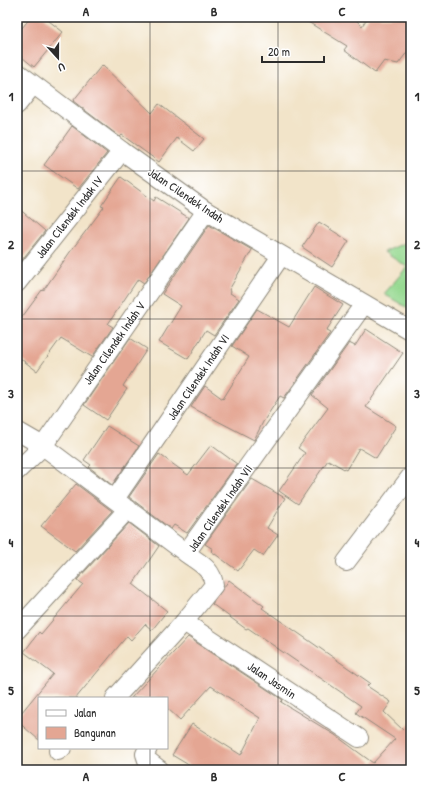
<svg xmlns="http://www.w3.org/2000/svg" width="428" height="787" viewBox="0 0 428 787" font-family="'Patrick Hand',sans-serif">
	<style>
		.green { fill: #96d991; stroke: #60825e }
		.building { fill: #e4a693 }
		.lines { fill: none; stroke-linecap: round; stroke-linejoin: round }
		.street-casing { stroke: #8e887a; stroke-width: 20 }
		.street { stroke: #fff; stroke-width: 18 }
		.grid { fill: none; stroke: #2b2b2b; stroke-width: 1; stroke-opacity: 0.55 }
		.labels { text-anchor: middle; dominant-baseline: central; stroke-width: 3; stroke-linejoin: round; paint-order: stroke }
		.street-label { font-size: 12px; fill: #2b2b2b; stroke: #fff }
		.neatline { fill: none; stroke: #2b2b2b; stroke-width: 1.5 }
		.grid-label { font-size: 13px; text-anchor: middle; font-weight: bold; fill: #2b2b2b }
	</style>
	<rect width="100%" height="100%" fill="#fff"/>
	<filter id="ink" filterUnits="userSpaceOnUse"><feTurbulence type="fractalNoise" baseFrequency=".025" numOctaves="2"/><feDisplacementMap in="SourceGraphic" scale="8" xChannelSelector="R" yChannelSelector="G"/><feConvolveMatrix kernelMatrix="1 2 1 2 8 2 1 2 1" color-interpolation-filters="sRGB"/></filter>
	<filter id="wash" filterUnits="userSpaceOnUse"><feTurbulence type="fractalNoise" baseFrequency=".012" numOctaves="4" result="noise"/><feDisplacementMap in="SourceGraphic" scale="16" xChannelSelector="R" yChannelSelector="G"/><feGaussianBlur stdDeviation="0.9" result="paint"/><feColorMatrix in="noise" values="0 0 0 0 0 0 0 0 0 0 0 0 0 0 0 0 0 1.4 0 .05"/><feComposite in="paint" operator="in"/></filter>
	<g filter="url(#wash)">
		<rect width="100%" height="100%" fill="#f2e4c9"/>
		<polygon class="green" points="411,240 411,310 384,294 407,267 384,252"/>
		<g id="blocks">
			<g class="building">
				<polygon points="31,17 44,17 63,32 34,67 17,53 17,34"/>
				<polygon points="300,17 353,17 362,26 368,17 411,17 411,47 398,64 384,61 375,73 344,50 347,46"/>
				<polygon points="102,65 152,113 159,104 204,139 194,151 177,138 159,162 122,135 120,137 73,101"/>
				<polygon points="72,126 107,153 78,189 44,165"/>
				<polygon points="121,177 154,201 156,197 189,218 144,283 138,279 108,324 113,327 92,357 61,338 37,371 17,356 17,324 42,290 43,291 70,252 104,207 101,206"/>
				<polygon points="17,207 45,231 17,266"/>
				<polygon points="319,222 349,241 332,267 302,247"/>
				<polygon points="209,225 252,250 229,290 231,291 230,293 239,299 214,335 206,330 188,359 159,342 181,306 162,294"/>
				<polygon points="314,287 343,305 326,331 330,333 284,398 280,396 263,422 254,440 191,407 205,386 223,399 249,357 232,346 257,309 289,327"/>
				<polygon points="366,329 403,353 366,407 396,426 376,458 359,448 346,470 328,460 298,504 279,491 305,453 298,448 328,408 312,395 349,343 355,346"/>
				<polygon points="130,338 147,349 123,386 127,389 106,420 84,405"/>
				<polygon points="107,426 139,446 112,485 89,467 91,465 84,460"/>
				<polygon points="211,445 237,464 187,533 174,525 171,529 129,497 159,454 188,475"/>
				<polygon points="252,479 285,498 267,528 278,535 263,556 254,550 238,571 211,551 213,549 205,544"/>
				<polygon points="76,484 112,511 75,551 41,526"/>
				<polygon points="129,523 159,546 133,584 167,611 152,630 145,624 131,640 127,636 76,698 39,698 39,740 17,721 17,718 53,674 24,652 39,632 41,634 83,584 77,580"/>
				<polygon points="229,580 264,606 262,608 370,683 367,686 391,702 384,712 403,730 411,722 411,770 197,770 172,755 192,724 241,755 260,718 211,686 180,720 167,708 167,698 131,698 188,637 283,700 281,702 335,735 373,763 395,739 356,713 361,706 248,628 246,629 212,604"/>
			</g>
		</g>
	</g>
	<g filter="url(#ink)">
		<use href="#blocks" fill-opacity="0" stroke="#8e887a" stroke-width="1"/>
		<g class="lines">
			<g class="street-casing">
				<g id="street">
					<polyline points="17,72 122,151 206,211 411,331"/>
					<polyline points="17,105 33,85"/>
					<polyline points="17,283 122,151"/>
					<polyline points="17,431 43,446 186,553"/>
					<polyline points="17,471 43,446 206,211"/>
					<polyline points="115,499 281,256"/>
					<polyline points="346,562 411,476"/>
					<polyline points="184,622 359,738"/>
					<polyline points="17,630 128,509"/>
					<path d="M115 698 184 622 214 585C212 568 199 563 186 553L364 304"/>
					<polyline points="148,748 145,754 147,760 160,770"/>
					<polyline points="58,751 62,748"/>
				</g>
			</g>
			<use href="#street" class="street"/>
		</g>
	</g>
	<path class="grid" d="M150 17V698M278 17V770M17 171H411M17 319H411M17 468H411M17 616H411M150 748V770"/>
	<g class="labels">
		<g class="street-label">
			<text transform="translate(186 195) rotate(34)">Jalan Cilendek Indah</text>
			<text transform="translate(69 217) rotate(-52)">Jalan Cilendek Indak IV</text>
			<text transform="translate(114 343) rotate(-55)">Jalan Cilendek Indah V</text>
			<text transform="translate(198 377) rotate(-56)">Jalan Cilendek Indah VI</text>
			<text transform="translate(220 508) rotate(-55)">Jalan Cilendek Indah VII</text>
			<text transform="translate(272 680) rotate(34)">Jalan Jasmin</text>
		</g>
	</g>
	<rect width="428" height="787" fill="none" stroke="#fff" stroke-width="44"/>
	<rect x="38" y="697" width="130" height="52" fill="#ffffff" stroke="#aaaaaa"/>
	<rect x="46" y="710" width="20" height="6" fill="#ffffff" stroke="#aaaaaa"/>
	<text x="74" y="717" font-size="12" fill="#2b2b2b">Jalan</text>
	<rect x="46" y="727" width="20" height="12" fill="#e4a693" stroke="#aaaaaa"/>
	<text x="74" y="737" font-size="12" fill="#2b2b2b">Bangunan</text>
	<g transform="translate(58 58) rotate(159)" stroke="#ffffff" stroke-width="3" paint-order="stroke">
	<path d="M0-3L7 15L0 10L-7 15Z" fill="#2b2b2b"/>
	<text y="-6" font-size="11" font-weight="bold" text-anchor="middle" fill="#2b2b2b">U</text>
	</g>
	<path d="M262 56v6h62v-6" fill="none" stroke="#2b2b2b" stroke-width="2"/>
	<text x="268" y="56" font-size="12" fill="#2b2b2b" stroke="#ffffff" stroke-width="3" paint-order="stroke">20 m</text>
	<rect x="22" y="22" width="384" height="743" class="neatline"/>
	<g class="grid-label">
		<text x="86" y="16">A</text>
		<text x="214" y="16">B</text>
		<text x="342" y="16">C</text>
		<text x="11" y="101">1</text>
		<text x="417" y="101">1</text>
		<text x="11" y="249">2</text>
		<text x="417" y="249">2</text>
		<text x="11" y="398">3</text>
		<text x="417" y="398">3</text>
		<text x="11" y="547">4</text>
		<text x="417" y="547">4</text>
		<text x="11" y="695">5</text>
		<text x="417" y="695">5</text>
		<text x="86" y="781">A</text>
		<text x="214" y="781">B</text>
		<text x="342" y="781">C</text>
	</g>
</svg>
